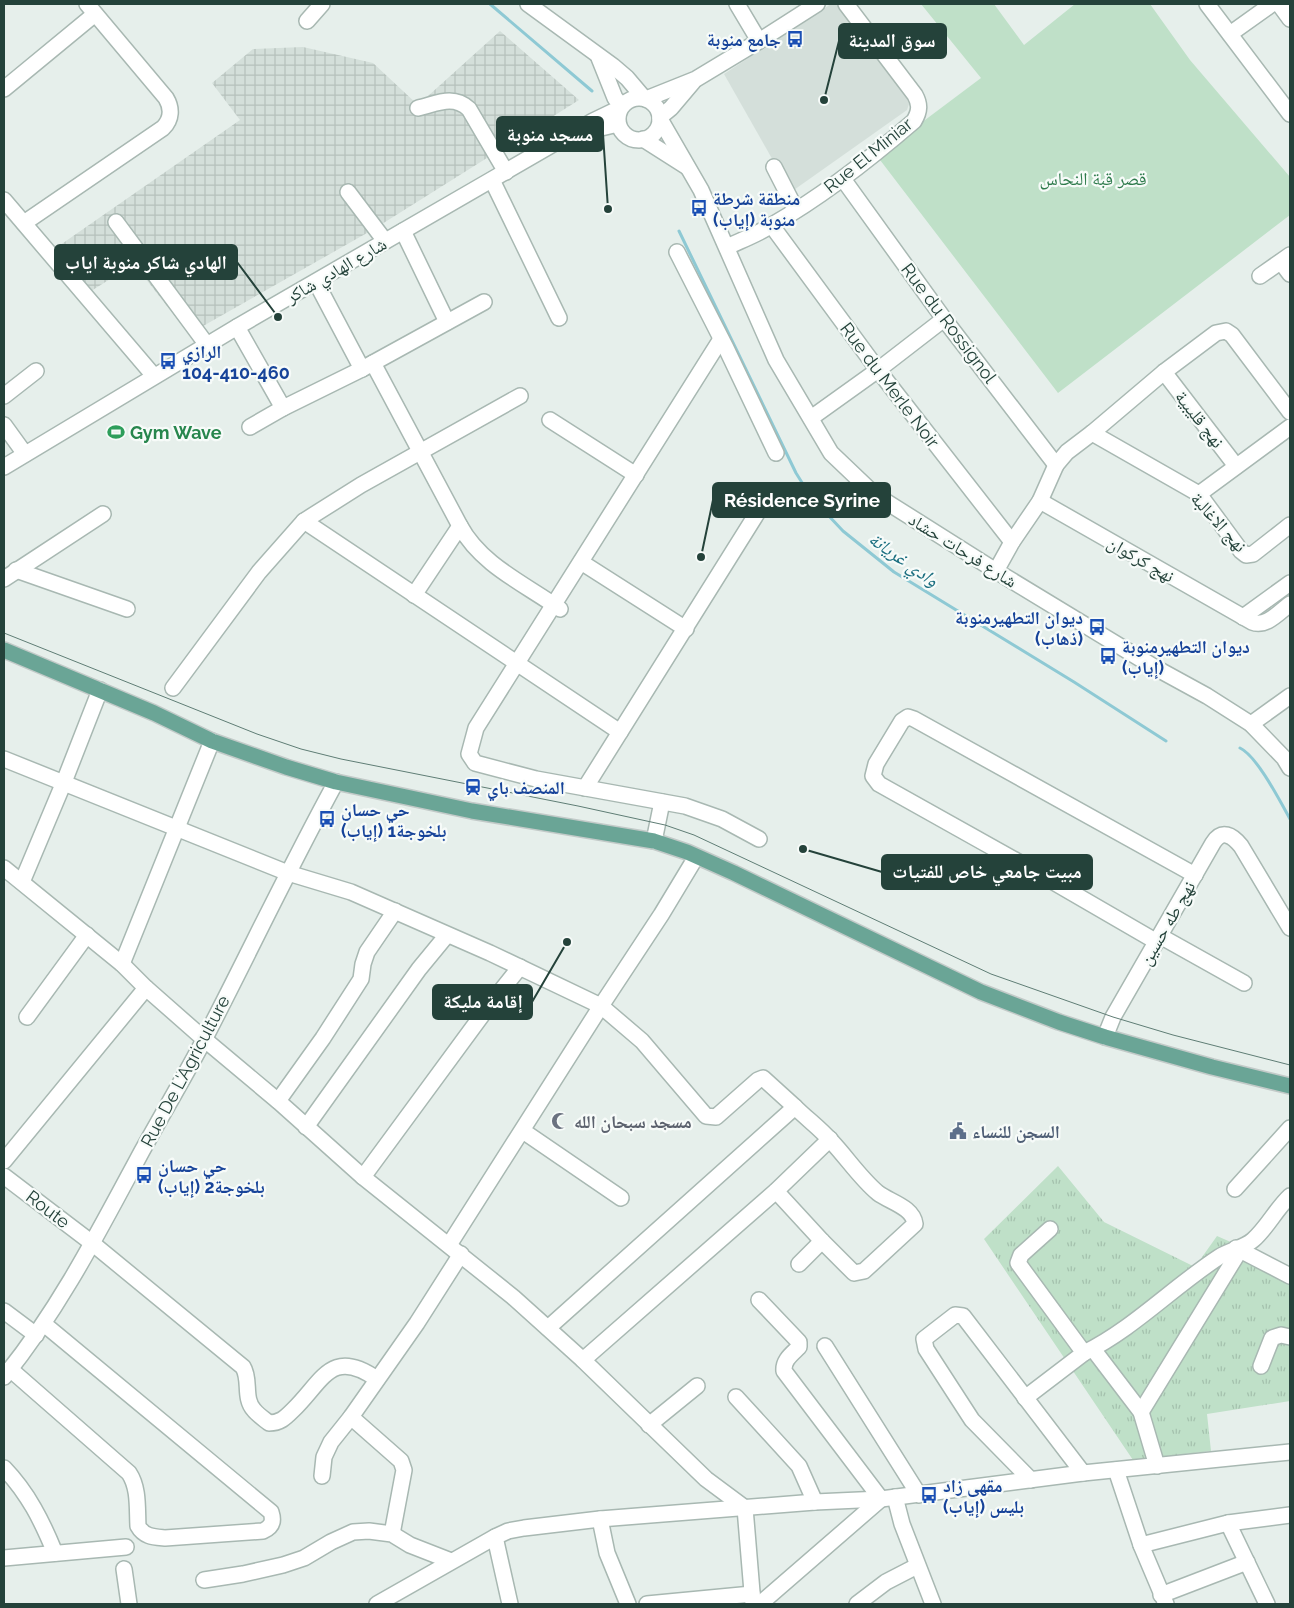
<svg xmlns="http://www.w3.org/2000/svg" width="1294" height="1608" viewBox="0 0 1294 1608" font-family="Raleway,'Noto Naskh Arabic',sans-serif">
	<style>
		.built { fill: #d4dfda }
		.industrial { fill: url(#industrial-grid) }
		.grass { fill: url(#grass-tufts) }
		.garden { fill: #bfe0c8 }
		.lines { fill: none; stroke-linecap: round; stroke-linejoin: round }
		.stream { stroke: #8ec9d4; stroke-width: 3 }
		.minor-casing { stroke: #a8b8b2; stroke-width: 18 }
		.major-casing { stroke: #c2cac8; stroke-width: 18 }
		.minor { stroke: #fff; stroke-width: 15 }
		.major { stroke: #6aa596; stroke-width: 15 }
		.tram { stroke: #5f7d75; stroke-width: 1 }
		.labels { text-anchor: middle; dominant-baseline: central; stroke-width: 4.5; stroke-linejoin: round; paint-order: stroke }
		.transit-label { font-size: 18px; font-weight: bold; fill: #164399; stroke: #f7fbf9; text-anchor: start }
		.street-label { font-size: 18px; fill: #24423a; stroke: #f7fbf9 }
		.park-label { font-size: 18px; fill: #2d7a4b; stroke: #f7fbf9 }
		.leisure-label { font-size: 18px; font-weight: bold; fill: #27864d; stroke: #f7fbf9; text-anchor: start }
		.worship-label { font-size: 18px; font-weight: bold; fill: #5b616d; stroke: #f7fbf9; text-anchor: start }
		.service-label { font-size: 18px; font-weight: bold; fill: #4e5e75; stroke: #f7fbf9; text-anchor: start }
		.water-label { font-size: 19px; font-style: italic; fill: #1c6f80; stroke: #f7fbf9 }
		.leader { fill: none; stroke: #24423a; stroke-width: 2 }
		.callout-dot { fill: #24423a; stroke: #f7fbf9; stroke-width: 2 }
		.callout { fill: #24423a; stroke: #24423a; stroke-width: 2 }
		.callout-label { font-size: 19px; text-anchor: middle; font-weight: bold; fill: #fff }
	</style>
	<defs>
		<pattern id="industrial-grid" width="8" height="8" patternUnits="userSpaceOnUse" patternTransform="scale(1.25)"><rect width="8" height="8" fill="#d4dfda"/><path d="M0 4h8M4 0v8" fill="none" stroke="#b6c1bc"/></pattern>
		<pattern id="grass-tufts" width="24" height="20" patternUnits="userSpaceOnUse" patternTransform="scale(1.25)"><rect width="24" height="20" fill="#bfe0c8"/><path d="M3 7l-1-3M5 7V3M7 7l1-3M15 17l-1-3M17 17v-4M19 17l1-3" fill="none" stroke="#a4c1ad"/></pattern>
	</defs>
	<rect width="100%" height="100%" fill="#e6efeb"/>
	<polygon class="built" points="831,4 837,4 909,95 909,104 907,110 791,192 724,74"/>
	<polygon class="industrial" points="500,31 579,100 374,229 189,334 134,264 88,293 53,250 240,120 212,83 253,49 303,47 373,63 418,105"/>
	<polygon class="grass" points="1058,1166 1104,1222 1195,1267 1217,1236 1290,1268 1290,1401 1207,1414 1211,1451 1133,1460 984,1239"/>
	<polygon class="garden" points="921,4 994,4 1024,45 1075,4 1150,4 1190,60 1290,177 1290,215 1058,393 877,156 981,78"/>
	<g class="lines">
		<g class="stream">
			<polyline points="490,4 592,91"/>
			<polyline points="679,231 796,473 811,497 843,531 894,572 1074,682 1166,741"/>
			<path d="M1240 748C1257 756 1280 801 1290 819"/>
		</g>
		<g class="minor-casing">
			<g id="minor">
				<polyline points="528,4 613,66 627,78 644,98"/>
				<polyline points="737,4 759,41"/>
				<polyline points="1207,4 1290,114"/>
				<polyline points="1279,4 1290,19"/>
				<polyline points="307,21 322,4"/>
				<polyline points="1230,34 1272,4"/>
				<polyline points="599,58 615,98 621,105"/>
				<polyline points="4,89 95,14"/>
				<circle cx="639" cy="119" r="21"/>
				<polyline points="646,99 696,79 759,41 817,4"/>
				<path d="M418 108C436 104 453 94 469 109L506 172"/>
				<polyline points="660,117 671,108 693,82"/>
				<polyline points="660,119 701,190 776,360 831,453 874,494 996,571 1154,667 1207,696 1251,724 1284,758 1290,768"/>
				<polyline points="580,133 618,124"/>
				<polyline points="643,139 687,167"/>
				<polyline points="774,167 796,210"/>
				<polyline points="843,179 944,319 1056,465"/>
				<polyline points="492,180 559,318"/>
				<polyline points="348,192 385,241"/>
				<polyline points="4,200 154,376"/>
				<polyline points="116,222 207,345"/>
				<path d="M24 223 163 128C172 119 172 108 166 98L87 4"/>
				<polyline points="772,226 878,370 1012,542"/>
				<polyline points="403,231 447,322"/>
				<path d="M727 247C742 240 758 234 772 225 823 196 870 159 914 121 920 111 920 104 915 95L846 4"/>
				<polyline points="677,252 726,348 776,453"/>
				<polyline points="1281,262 1290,274"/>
				<polyline points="1260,276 1290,255"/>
				<polyline points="316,282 362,369"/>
				<polyline points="237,327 283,408"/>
				<polyline points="721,339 476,728 469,754 475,763 536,779 685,806 722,819 759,839"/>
				<polyline points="373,363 460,526"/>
				<polyline points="1164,372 1236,466"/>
				<polyline points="4,396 36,371"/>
				<polyline points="811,418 878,370 944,319"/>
				<polyline points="550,420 636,475"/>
				<polyline points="4,425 25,454"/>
				<polyline points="250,427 283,408 362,369 484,302"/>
				<polyline points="1092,433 1199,494 1241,551 1246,555 1253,554 1290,525"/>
				<polyline points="4,467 237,327 593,121 620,108"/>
				<polyline points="1199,494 1290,427"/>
				<path d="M1040 501 1252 622C1266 628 1279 612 1290 604"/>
				<polyline points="304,521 620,732"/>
				<polyline points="581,562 686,629"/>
				<polyline points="16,570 127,609"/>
				<polyline points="996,571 1012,542 1040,501 1056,465 1067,452 1092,433 1164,372 1216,333 1226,331 1232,335 1290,412"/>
				<polyline points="4,579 103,514"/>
				<path d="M414 595 460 526C481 565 525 584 560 609"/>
				<polyline points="1243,617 1290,583"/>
				<polyline points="173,688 259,572 304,521 361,485 520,396"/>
				<polyline points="1251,724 1290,696"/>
				<polyline points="4,759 288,873 351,892 490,953 601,1006 642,1041 706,1116 716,1117 758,1080 763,1078 795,1107 548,1328"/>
				<polyline points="585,788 771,491"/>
				<polyline points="654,841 662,802"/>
				<polyline points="4,868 122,964 146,988 204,1039 278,1101 363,1177 513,1297 583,1360 706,1479 745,1508 753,1604"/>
				<polyline points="22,882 64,782 100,690"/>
				<polyline points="1160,936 1244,983"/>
				<polyline points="1157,942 1038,873 879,784 873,776 876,764 902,721 908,717 914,719 1195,875"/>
				<polyline points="122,964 212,741"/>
				<polyline points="27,1017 87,935"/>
				<path d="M1105 1037 1113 1017 1213 843C1222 829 1232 835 1241 846L1290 928"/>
				<polyline points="278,1101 323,1038 361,979 363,964 367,952 395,911"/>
				<polyline points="306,1127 419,969 447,935"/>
				<polyline points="523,1131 621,1198"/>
				<polyline points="4,1161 146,988"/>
				<path d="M4 1176 92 1243 243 1367C251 1380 243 1398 254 1410 258 1415 264 1419 269 1423 280 1423 285 1418 293 1410 323 1381 331 1347 377 1379"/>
				<polyline points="363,1177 488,1007 520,967"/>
				<polyline points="1235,1189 1290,1128"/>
				<path d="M776 1191 822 1241 854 1273 864 1271 915 1224C913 1207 890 1202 878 1193 861 1179 847 1158 832 1142 821 1129 807 1119 795 1107"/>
				<polyline points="449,1245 601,1006 661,915 696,857"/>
				<polyline points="1236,1248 1290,1276"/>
				<polyline points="799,1264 822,1241"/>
				<path d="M759 1300 799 1342V1347C792 1354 783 1360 784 1371L881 1499 760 1604"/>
				<polyline points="4,1311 36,1335"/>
				<polyline points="825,1346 919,1495"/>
				<polyline points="1093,1349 1141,1412 1157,1466"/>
				<path d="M1084 1353C1133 1329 1173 1287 1219 1257 1230 1250 1244 1248 1253 1240 1267 1228 1276 1209 1290 1196"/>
				<polyline points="583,1360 776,1191 830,1139"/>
				<polyline points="1261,1366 1272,1338 1281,1335 1290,1337"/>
				<path d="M10 1369 129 1473C139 1488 137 1508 138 1526 144 1537 154 1537 165 1538L263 1531C272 1527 274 1521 271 1512L44 1324"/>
				<path d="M4 1377C60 1308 100 1229 142 1151 163 1113 185 1076 205 1038 249 953 290 866 336 782"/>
				<polyline points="736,1397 799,1466 815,1502"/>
				<polyline points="1025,1398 1084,1353 1018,1263 1021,1255 1050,1229"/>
				<polyline points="1141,1412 1240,1250"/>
				<polyline points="351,1417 401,1461 404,1470 392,1534"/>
				<polyline points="649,1425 697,1386"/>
				<path d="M4 1468C28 1493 42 1521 55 1553"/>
				<polyline points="1116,1470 1141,1545 1166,1604"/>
				<polyline points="322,1476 324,1457 331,1442 351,1417 417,1323 461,1254"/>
				<polyline points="1031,1480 972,1420 926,1349 924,1339 955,1315 963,1316 1083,1473"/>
				<polyline points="895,1497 902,1524 933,1604"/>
				<polyline points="600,1519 607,1553 628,1604"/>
				<polyline points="1228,1523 1267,1604"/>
				<polyline points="495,1537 510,1604"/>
				<polyline points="1141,1545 1228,1523 1290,1515"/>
				<polyline points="4,1558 126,1547"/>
				<polyline points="124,1569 129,1604"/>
				<polyline points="204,1580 243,1574 283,1565 304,1558 331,1542 353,1532 369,1531 392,1534 410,1545 451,1561"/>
				<polyline points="1161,1595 1247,1562"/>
				<polyline points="377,1604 495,1537 508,1531 524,1528 600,1519 815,1502 881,1499 1083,1473 1290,1452"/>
				<polyline points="647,1604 752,1594"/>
				<polyline points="857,1604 886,1582 917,1566"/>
			</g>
		</g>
		<g class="major-casing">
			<polyline id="major" points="4,650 154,713 212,741 286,767 336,782 472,811 654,841 687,852 734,873 981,992 1059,1022 1105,1037 1212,1067 1290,1086"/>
		</g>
		<use href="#minor" class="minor"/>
		<use href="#major" class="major"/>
		<polyline class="tram" points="4,633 257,734 301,749 341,759 578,806 665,825 694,835 991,974 1113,1017 1173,1035 1290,1065"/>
	</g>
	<defs>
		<g id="bus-bare" transform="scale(1.35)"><path d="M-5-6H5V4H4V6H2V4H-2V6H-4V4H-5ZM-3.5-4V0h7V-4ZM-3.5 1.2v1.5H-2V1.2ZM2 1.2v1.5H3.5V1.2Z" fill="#1a4fb4" stroke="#f7fbf9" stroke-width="2.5" paint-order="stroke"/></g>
		<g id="stadium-bare" transform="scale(1.35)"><path d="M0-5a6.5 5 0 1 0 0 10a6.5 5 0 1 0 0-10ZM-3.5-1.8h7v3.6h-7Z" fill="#2e9e5b" stroke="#f7fbf9" stroke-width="2.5" paint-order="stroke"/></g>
		<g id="station-bare" transform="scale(1.35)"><path d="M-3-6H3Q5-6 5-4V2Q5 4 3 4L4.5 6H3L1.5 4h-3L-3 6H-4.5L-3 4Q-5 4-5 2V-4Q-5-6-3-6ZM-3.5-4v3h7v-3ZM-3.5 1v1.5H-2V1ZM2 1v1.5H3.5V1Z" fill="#1a4fb4" stroke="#f7fbf9" stroke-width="2.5" paint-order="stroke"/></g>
		<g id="mosque-bare" transform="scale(1.35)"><path d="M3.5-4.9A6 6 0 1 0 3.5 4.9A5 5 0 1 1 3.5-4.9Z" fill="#6b7280" stroke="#f7fbf9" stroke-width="2.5" paint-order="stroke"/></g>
		<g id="civic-bare" transform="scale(1.35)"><path d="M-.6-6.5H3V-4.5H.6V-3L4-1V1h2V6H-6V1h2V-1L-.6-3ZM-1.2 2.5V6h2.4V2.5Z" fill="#5c6f8a" stroke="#f7fbf9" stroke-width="2.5" paint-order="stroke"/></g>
	</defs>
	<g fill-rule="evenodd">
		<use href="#bus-bare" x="795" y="39"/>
		<use href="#bus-bare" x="699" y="208"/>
		<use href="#bus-bare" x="168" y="361"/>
		<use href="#stadium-bare" x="116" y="432"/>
		<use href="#bus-bare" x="1097" y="627"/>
		<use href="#bus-bare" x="1108" y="656"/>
		<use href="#station-bare" x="473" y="787"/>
		<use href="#bus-bare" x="327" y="819"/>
		<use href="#mosque-bare" x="560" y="1121"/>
		<use href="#civic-bare" x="958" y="1131"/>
		<use href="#bus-bare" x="144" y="1175"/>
		<use href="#bus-bare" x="929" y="1495"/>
	</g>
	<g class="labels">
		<g class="transit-label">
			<text x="781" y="39" text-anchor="end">جامع منوبة</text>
			<text x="713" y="198">منطقة شرطة<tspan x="713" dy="21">منوبة (إياب)</tspan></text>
			<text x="182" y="351">الرازي<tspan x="182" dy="21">104-410-460</tspan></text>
			<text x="1083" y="617" text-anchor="end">ديوان التطهيرمنوبة<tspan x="1083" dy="21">(ذهاب)</tspan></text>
			<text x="1122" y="646">ديوان التطهيرمنوبة<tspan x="1122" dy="21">(إياب)</tspan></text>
			<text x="487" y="787">المنصف باي</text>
			<text x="341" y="809">حي حسان<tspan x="341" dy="21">بلخوجة1 (إياب)</tspan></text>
			<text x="158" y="1165">حي حسان<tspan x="158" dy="21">بلخوجة2 (إياب)</tspan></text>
			<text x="943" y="1485">مقهى زاد<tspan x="943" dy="21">بليس (إياب)</tspan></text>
		</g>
		<g class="street-label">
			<text transform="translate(868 155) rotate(-39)">Rue El Miniar</text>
			<text transform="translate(336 270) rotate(-30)">شارع الهادي شاكر</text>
			<text transform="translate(949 323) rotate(53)">Rue du Rossignol</text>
			<text transform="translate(890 385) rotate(53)">Rue du Merle Noir</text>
			<text transform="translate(1200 419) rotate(52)">نهج قليبية</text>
			<text transform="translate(1219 522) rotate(48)">نهج الاغالبة</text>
			<text transform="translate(963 550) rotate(32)">شارع فرحات حشاد</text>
			<text transform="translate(1141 559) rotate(30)">نهج كركوان</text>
			<text transform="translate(1167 923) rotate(-60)">نهج طه حسين</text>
			<text transform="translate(185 1071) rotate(-62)">Rue De L'Agriculture</text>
			<text transform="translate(48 1209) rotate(37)">Route</text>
		</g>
		<g class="park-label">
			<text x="1093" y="178">قصر قبة النحاس</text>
		</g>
		<g class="leisure-label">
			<text x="130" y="432">Gym Wave</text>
		</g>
		<g class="worship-label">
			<text x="574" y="1121">مسجد سبحان الله</text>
		</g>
		<g class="service-label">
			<text x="972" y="1131">السجن للنساء</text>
		</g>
		<g class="water-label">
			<text transform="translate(904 559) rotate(35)">وادي غريانة</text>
		</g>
	</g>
	<path class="leader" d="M824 100L839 41M608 209L603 134M278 317L237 262M701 557L713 500M803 849L882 872M567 942L532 1002"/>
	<g class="callout-dot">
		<circle cx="824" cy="100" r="5"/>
		<circle cx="608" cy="209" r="5"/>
		<circle cx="278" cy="317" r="5"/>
		<circle cx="701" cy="557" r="5"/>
		<circle cx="803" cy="849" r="5"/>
		<circle cx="567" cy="942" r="5"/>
	</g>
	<g class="callout">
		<rect x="839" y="24" width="107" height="34" rx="5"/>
		<rect x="497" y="117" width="106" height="34" rx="5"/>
		<rect x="55" y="245" width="182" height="34" rx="5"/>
		<rect x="713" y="483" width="177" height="34" rx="5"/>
		<rect x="882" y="855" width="210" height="34" rx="5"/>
		<rect x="433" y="985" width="99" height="34" rx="5"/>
	</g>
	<g class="callout-label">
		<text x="892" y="47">سوق المدينة</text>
		<text x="550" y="141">مسجد منوبة</text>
		<text x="146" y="269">الهادي شاكر منوبة اياب</text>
		<text x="802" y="507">Résidence Syrine</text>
		<text x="987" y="878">مبيت جامعي خاص للفتيات</text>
		<text x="483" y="1008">إقامة مليكة</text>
	</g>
	<rect width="1294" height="1608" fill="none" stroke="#24423a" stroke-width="10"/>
</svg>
